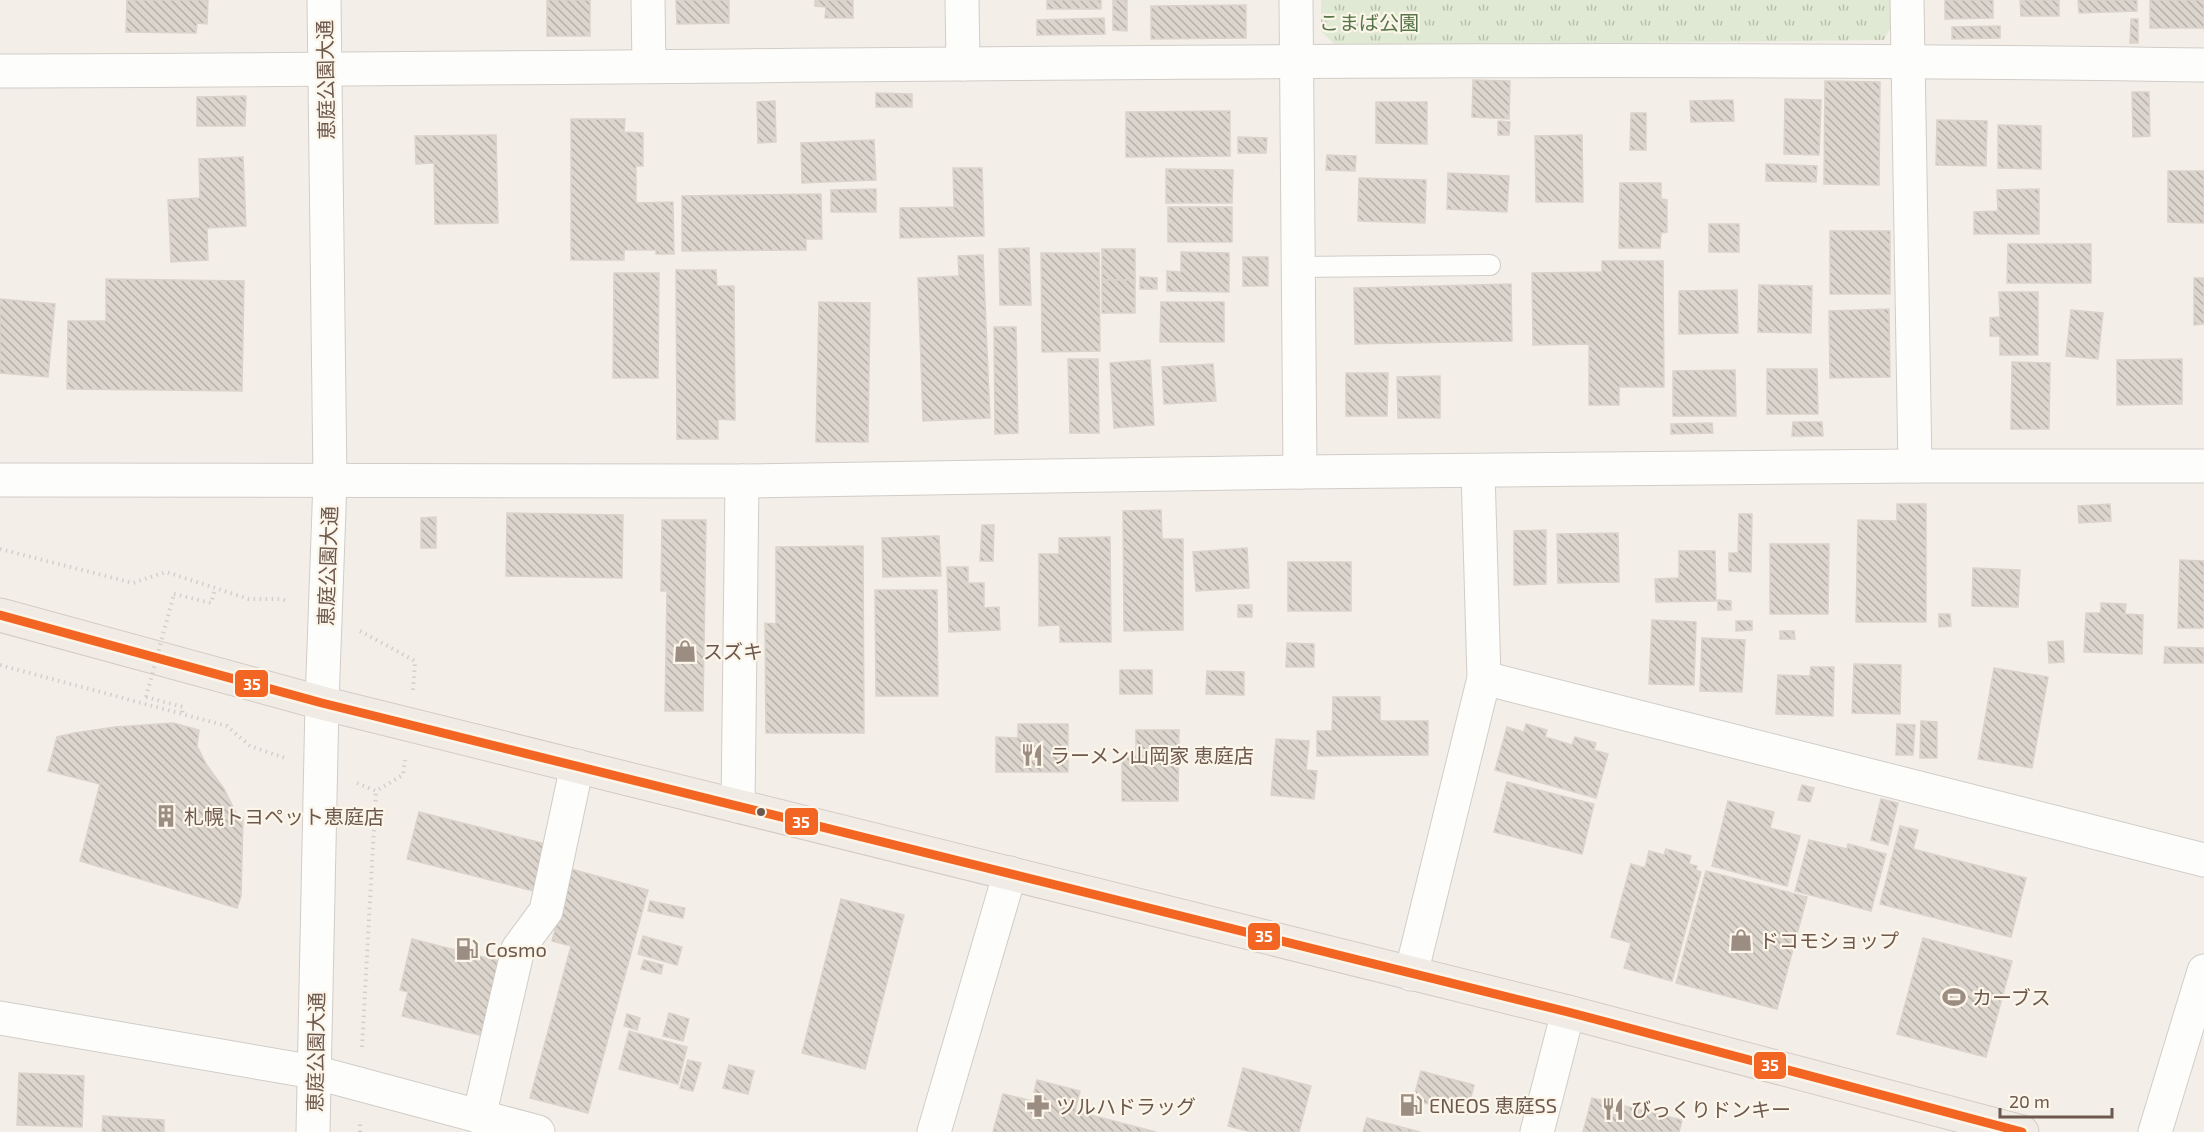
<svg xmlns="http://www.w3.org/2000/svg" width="2204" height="1132" viewBox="0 0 2204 1132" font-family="'Exo 2','Noto Sans JP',sans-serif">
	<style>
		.park { fill: url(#park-tufts) }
		.building { fill: url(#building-back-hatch); stroke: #dbd3cb; stroke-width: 1.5 }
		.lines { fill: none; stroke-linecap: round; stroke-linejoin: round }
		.service-casing { stroke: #d2ccc7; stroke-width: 22 }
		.minor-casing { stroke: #d2ccc7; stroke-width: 35 }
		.tertiary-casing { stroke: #d2ccc7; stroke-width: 35 }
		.primary-casing { stroke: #d3cbc6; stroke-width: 35 }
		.path { stroke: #d4cfca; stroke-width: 4; stroke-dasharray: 1.5 4.5; stroke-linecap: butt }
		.service { stroke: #fdfdfc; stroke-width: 20 }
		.minor { stroke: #fdfdfc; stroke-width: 33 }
		.tertiary { stroke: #fdfdfc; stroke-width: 33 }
		.primary { stroke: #f0ece5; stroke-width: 33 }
		.path-bridge { stroke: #d4cfca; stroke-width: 4; stroke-dasharray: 1.5 4.5; stroke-linecap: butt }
		.bus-1-casing { stroke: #fcf5e9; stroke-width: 14 }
		.bus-1 { stroke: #f26522; stroke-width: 9 }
		.bus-dot { fill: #6d584d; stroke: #fcf5e9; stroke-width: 2 }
		.labels { text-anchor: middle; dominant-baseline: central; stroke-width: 4.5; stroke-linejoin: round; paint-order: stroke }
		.park-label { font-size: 20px; fill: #57774a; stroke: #fcf5e9 }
		.street-label { font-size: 20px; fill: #6d584d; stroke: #fcf5e9 }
		.poi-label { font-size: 20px; fill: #6d584d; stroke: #fcf5e9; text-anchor: start }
		.line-badge { stroke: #fcf5e9; stroke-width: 2 }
		.badge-label { font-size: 16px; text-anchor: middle; font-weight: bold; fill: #fff }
	</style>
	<defs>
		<pattern id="park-tufts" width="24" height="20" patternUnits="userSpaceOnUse" patternTransform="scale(1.5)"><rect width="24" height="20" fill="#e0e9d4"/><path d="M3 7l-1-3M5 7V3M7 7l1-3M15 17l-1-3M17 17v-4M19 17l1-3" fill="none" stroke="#bac0ae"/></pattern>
		<pattern id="building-back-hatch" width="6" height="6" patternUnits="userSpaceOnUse" patternTransform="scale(1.5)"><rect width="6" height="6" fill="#dcd5ce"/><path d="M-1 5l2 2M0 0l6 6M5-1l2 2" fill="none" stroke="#b7b0a9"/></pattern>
	</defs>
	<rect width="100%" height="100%" fill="#f3efe8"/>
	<polygon class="park" points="1321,0 1890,0 1891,27 1884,40 1336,46 1321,31"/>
	<g class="building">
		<polygon points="127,0 208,0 207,24 197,23 196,33 126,32"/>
		<rect x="547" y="0" width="43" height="36"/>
		<polygon points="676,0 729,0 729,23 677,24"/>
		<polygon points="815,0 853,0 853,18 825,18 826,7 815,6"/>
		<rect x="1047" y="0" width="54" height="9"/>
		<polygon points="1113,0 1127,0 1127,31 1113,30"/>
		<polygon points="1945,0 1993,0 1993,18 1945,19"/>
		<polygon points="2020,0 2059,0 2059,16 2021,16"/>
		<polygon points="2078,0 2137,0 2137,11 2079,13"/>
		<rect x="2150" y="0" width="54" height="28"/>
		<polygon points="1246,5 1246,38 1151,39 1151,6"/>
		<polygon points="1104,18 1105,34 1037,35 1037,20"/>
		<polygon points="2131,19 2138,19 2138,43 2130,43"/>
		<polygon points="2000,26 2000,38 1952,39 1952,27"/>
		<polygon points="1473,80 1510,81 1509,119 1472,117"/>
		<polygon points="1825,81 1880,82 1879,185 1824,184"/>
		<polygon points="2132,92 2149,92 2150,136 2133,137"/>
		<polygon points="876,93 912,94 912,107 876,107"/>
		<polygon points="246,96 245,126 197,126 197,97"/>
		<polygon points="1785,99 1821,100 1819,155 1784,154"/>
		<polygon points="1733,100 1734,121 1691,122 1690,101"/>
		<polygon points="775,101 776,142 758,143 757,102"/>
		<polygon points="1376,102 1427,102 1427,144 1376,143"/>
		<polygon points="1230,111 1230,156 1126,157 1126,112"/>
		<polygon points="1631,113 1646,113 1646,150 1630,150"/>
		<polygon points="571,119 625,119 624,132 643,133 643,166 636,166 636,203 673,202 674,254 656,254 656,250 624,250 624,260 571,260"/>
		<polygon points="1937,120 1987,121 1986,166 1936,165"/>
		<polygon points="1498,121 1510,122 1509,135 1498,135"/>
		<polygon points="1998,125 2041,126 2041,169 1998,168"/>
		<polygon points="496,135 498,223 435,224 434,163 416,164 415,136"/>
		<polygon points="1582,135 1583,202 1536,202 1535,136"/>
		<polygon points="1238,137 1267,138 1266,153 1238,153"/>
		<polygon points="874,140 876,180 802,183 801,143"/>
		<polygon points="1327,155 1356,156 1355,171 1326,170"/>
		<polygon points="243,157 246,226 207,228 208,260 171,262 168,200 200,198 199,159"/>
		<polygon points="1766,164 1817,166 1816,182 1766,181"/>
		<polygon points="953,168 982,168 984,236 900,238 900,208 954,207"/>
		<polygon points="1166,169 1233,170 1232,203 1166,203"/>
		<polygon points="2168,171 2204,171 2204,223 2168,222"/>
		<polygon points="1448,173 1509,176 1507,212 1447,209"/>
		<polygon points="1359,178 1426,180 1425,223 1358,221"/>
		<polygon points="1620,183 1661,183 1661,199 1667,200 1667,232 1661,233 1660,248 1619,248"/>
		<polygon points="876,189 876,212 831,212 831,190"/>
		<polygon points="2039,189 2039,234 1974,234 1974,212 1998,211 1997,190"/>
		<polygon points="821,194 822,239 806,239 806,250 682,251 682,196"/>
		<rect x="1168" y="207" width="64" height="35"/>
		<rect x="1709" y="224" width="30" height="28"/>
		<rect x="1830" y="231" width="60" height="63"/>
		<polygon points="2008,244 2091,244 2091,283 2007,283"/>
		<polygon points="1029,248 1031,305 1000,305 999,249"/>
		<rect x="1102" y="249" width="33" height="31"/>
		<polygon points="1181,252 1229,253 1229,292 1167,291 1167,271 1181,272"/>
		<polygon points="1041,253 1099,253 1100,351 1042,352"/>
		<polygon points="983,255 990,418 923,421 918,278 959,276 958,256"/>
		<rect x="1243" y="257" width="25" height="29"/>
		<polygon points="1602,261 1663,261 1664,387 1619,387 1619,405 1589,405 1589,344 1533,345 1532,273 1602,272"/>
		<polygon points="676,270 716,270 717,286 734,286 735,420 718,419 718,439 677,439"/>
		<polygon points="614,273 659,273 658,378 613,378"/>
		<polygon points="1140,277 1157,278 1157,289 1140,289"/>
		<polygon points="2194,278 2204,278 2204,324 2194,325"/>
		<polygon points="106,279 244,281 242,391 67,389 68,321 106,321"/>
		<rect x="1102" y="280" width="33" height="33"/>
		<polygon points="1511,284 1512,341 1355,344 1354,288"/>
		<polygon points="1759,285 1812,286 1811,333 1758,332"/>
		<polygon points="1737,290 1738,333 1679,334 1679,291"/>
		<polygon points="1999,292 2038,292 2038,355 2000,355 2000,336 1990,336 1990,318 2000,317"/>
		<polygon points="0,299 55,304 48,377 0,373"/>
		<polygon points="819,302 870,303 868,442 816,442"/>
		<polygon points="1161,302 1224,302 1224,342 1160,342"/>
		<polygon points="1889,309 1890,377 1830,378 1829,311"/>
		<polygon points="2071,310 2103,313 2098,359 2066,356"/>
		<polygon points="994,327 1016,327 1018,433 995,434"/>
		<polygon points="1068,359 1098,359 1099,433 1070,433"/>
		<polygon points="2182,359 2182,404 2117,405 2117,360"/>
		<polygon points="1150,360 1154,425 1114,428 1110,363"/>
		<polygon points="2012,362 2050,363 2049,429 2011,429"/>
		<polygon points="1213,364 1216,401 1164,404 1162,367"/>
		<polygon points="1767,369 1817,369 1818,414 1767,414"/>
		<polygon points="1735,370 1736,416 1673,416 1673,371"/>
		<polygon points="1346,373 1388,373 1387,416 1346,416"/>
		<polygon points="1440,376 1440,418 1398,418 1397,377"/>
		<polygon points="1793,422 1822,422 1823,436 1792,436"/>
		<polygon points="1712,423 1713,433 1671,434 1671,424"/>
		<polygon points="1897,504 1926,504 1926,622 1856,622 1858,520 1897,521"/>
		<polygon points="2110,504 2111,521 2079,523 2078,506"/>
		<polygon points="1161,510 1162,539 1183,539 1183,630 1124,631 1123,511"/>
		<polygon points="507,513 623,515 622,578 506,576"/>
		<polygon points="1739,514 1752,514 1751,572 1729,571 1729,553 1738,553"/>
		<polygon points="436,517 436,548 421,548 421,518"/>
		<polygon points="662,520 706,520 703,711 665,711 667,591 661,591"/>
		<polygon points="982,525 994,525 993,561 980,561"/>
		<polygon points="1546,530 1546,584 1514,585 1514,531"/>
		<polygon points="1618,533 1619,582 1558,583 1557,534"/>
		<polygon points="939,536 941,576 883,577 882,538"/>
		<polygon points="1110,537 1111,642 1060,642 1060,625 1039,626 1039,554 1059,554 1059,538"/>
		<polygon points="1770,544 1829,544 1828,614 1770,614"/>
		<polygon points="863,546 864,733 766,733 765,623 776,624 776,547"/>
		<polygon points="1247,548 1249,588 1196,591 1193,552"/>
		<polygon points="1679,551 1715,551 1716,601 1656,602 1655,579 1679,578"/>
		<polygon points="2180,560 2204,561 2204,628 2178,628"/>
		<rect x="1288" y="562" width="63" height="49"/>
		<polygon points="947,567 968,567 968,583 984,583 984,608 999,607 1000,630 949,632"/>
		<polygon points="1973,568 2020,570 2018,607 1972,606"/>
		<polygon points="875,590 937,590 938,696 876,696"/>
		<polygon points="1718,600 1731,601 1731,610 1718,610"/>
		<polygon points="2101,603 2126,604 2125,614 2143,615 2142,654 2084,652 2086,613 2101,613"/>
		<rect x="1238" y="605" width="14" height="12"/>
		<polygon points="1939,614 1950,614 1951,626 1939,627"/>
		<polygon points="1652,620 1696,622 1694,685 1649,684"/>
		<polygon points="1736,621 1752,621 1752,630 1736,631"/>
		<polygon points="1780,631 1794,631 1795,639 1780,639"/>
		<polygon points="1702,638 1745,640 1742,692 1700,691"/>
		<polygon points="2063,641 2064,662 2049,663 2048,642"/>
		<polygon points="1287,643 1314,644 1314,667 1286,667"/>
		<polygon points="2165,647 2204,648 2204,663 2164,663"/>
		<polygon points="1854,664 1901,665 1900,714 1852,713"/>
		<polygon points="1811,667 1834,667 1833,716 1776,714 1778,675 1810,676"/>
		<polygon points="1994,668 2048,677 2032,768 1978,759"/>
		<rect x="1120" y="670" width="32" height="24"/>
		<polygon points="1207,671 1244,672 1244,695 1206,694"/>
		<polygon points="1333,697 1380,697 1380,721 1428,721 1428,755 1317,756 1317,731 1332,731"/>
		<polygon points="1921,721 1937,722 1937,758 1920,758"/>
		<polygon points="173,723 199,730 197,746 206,764 224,789 237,815 243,817 241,896 237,908 80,861 100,784 48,771 57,737 74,733 115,727"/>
		<polygon points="1018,724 1068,724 1068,772 996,772 996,737 1018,738"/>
		<polygon points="1526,724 1547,730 1545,737 1572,745 1575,737 1596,743 1594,750 1608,754 1596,798 1495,770 1507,727 1524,732"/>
		<polygon points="1897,724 1915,725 1913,755 1896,755"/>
		<polygon points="1136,730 1179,730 1178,801 1122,801 1122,755 1136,755"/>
		<polygon points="1276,739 1309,741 1306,770 1317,771 1314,799 1271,795"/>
		<polygon points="1507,782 1594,804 1582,854 1494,832"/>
		<polygon points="1802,785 1814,788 1810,802 1798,800"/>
		<polygon points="1881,799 1898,803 1888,845 1871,840"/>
		<polygon points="1728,801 1774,812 1770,828 1800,836 1787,886 1712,866"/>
		<polygon points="419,812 546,844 534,891 407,859"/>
		<polygon points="1900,826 1918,830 1913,849 2026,878 2011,937 1880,904"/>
		<polygon points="1809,840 1847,849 1848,844 1886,854 1871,911 1795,891"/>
		<polygon points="1666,849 1691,856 1689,864 1697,866 1696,870 1701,872 1672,981 1624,968 1631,943 1611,937 1631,864 1645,868 1649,851 1664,855"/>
		<polygon points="571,869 648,890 588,1113 530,1098 571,946 552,941"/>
		<polygon points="1706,871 1807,897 1777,1009 1676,983"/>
		<polygon points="841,899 904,915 865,1069 802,1053"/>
		<polygon points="650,901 685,908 683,918 648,911"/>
		<polygon points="643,936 682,947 677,965 638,954"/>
		<polygon points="1923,938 2012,961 1986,1057 1897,1034"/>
		<polygon points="412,939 507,963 488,1037 402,1016 408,992 400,990"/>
		<polygon points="644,960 663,965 661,974 641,969"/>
		<polygon points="669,1013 689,1019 683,1041 663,1036"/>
		<polygon points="627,1014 640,1018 637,1030 624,1026"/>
		<polygon points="629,1031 687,1047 678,1084 619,1069"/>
		<polygon points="688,1060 701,1063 693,1091 680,1088"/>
		<polygon points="729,1065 754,1071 748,1094 723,1088"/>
		<polygon points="1243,1068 1311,1086 1299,1132 1251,1132 1228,1126"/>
		<polygon points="1421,1071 1474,1085 1467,1114 1413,1100"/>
		<polygon points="19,1073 84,1076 82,1127 17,1125"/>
		<polygon points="1037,1080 1080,1091 1075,1111 1156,1132 993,1132 1003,1094 1032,1101"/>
		<polygon points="1592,1098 1682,1120 1679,1132 1583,1132"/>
		<polygon points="103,1116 164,1120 164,1132 102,1132"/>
		<polygon points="1367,1118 1420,1132 1363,1132"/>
	</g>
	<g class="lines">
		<g class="service-casing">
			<polyline id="service" points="1298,267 1490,265"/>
		</g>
		<g class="minor-casing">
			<g id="minor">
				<polyline points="648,0 649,66"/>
				<polyline points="962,0 963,64"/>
				<polyline points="1907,0 1915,466"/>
				<path d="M0 71C735 69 1469 53 2204 65"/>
				<polyline points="1484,678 2204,860"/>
				<polyline points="738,806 742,481"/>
				<polyline points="1411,974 1484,678 1478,471"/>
				<polyline points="0,1018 314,1072 538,1132"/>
				<polyline points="479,1117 518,949 546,911 577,766"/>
				<polyline points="934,1132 1010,873"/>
				<polyline points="1537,1132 1568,1012"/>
				<polyline points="2155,1132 2204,971"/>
			</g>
		</g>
		<g class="tertiary-casing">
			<g id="tertiary">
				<polyline points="1296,0 1300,472"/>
				<polyline points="0,480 742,481 1300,472 1915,466 2204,466"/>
				<polyline points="313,1132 322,703 330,481 324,0"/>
			</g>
		</g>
		<g class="primary-casing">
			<polyline id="primary" points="0,615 322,703 1568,1012 2022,1132"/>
		</g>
		<g class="path">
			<polyline points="0,549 133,583 166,572 249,599 282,599 289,602"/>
			<polyline points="174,594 211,603 215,589"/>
			<polyline points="360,631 415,661 413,690"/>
			<polyline points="0,665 227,726 250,746 285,758"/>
			<polyline points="146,697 183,707 182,715"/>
			<polyline points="357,783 376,791 403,775 405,760"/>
			<polyline points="362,1047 376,791"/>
			<polyline points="360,1132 360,1121"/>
		</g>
		<use href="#service" class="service"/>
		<use href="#minor" class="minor"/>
		<use href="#tertiary" class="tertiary"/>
		<use href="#primary" class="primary"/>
		<polyline class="path-bridge" points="146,697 174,594"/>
		<g class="bus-1-casing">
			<polyline id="bus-1" points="0,615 322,703 1568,1012 2022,1132"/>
		</g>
		<use href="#bus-1" class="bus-1"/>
	</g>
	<defs>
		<g id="shop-bare" transform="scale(1.8)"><path d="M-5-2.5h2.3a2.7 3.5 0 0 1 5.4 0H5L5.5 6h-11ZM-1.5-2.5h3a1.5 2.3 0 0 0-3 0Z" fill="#9c8d83" stroke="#fcf5e9" stroke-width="2.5" paint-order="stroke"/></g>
		<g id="restaurant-bare" transform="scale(1.8)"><path d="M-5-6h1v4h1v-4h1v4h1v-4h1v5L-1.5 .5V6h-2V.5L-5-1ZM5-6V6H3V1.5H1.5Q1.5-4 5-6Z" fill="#9c8d83" stroke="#fcf5e9" stroke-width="2.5" paint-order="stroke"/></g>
		<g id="building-bare" transform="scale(1.8)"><path d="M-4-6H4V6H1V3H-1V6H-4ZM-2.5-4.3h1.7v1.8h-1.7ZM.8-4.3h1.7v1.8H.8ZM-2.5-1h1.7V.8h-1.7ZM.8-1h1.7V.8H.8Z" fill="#9c8d83" stroke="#fcf5e9" stroke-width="2.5" paint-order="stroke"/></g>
		<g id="fuel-bare" transform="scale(1.8)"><path d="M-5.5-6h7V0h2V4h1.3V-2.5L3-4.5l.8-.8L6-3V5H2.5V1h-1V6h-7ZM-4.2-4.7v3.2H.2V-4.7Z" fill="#9c8d83" stroke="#fcf5e9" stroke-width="2.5" paint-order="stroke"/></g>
		<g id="stadium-bare" transform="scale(1.8)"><path d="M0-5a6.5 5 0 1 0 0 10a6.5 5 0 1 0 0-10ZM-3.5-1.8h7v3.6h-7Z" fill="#9c8d83" stroke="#fcf5e9" stroke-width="2.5" paint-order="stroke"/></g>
		<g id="pharmacy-bare" transform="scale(1.8)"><path d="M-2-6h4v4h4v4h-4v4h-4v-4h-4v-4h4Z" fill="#9c8d83" stroke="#fcf5e9" stroke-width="2.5" paint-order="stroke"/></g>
	</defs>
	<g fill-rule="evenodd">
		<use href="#shop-bare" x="685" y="651"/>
		<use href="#restaurant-bare" x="1032" y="755"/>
		<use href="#building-bare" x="166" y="816"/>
		<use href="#shop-bare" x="1741" y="940"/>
		<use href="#fuel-bare" x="467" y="949"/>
		<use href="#stadium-bare" x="1954" y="997"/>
		<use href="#fuel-bare" x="1411" y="1105"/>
		<use href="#pharmacy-bare" x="1038" y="1106"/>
		<use href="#restaurant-bare" x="1613" y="1109"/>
	</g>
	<circle class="bus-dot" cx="761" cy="812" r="5"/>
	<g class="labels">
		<g class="park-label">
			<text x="1369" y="22">こまば公園</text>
		</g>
		<g class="street-label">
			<text transform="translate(325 80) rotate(-91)">恵庭公園大通</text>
			<text transform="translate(327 566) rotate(-88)">恵庭公園大通</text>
			<text transform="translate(315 1052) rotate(-89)">恵庭公園大通</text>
		</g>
		<g class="poi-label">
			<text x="703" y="651">スズキ</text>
			<text x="1050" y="755">ラーメン山岡家 恵庭店</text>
			<text x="184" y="816">札幌トヨペット恵庭店</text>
			<text x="1759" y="940">ドコモショップ</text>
			<text x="485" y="949">Cosmo</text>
			<text x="1972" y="997">カーブス</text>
			<text x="1429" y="1105">ENEOS 恵庭SS</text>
			<text x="1056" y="1106">ツルハドラッグ</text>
			<text x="1631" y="1109">びっくりドンキー</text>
		</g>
	</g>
	<g class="line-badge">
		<rect x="234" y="669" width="35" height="29" rx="6" fill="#f26522"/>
		<rect x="784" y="807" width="35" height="29" rx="6" fill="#f26522"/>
		<rect x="1247" y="922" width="34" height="29" rx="6" fill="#f26522"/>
		<rect x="1753" y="1051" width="34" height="29" rx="6" fill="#f26522"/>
	</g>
	<g class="badge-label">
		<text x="252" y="690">35</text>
		<text x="801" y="828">35</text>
		<text x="1264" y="942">35</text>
		<text x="1770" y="1071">35</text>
	</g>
	<path d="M2000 1108v9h112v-9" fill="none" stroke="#6d584d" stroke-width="3"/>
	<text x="2009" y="1108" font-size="18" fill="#6d584d" stroke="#fcf5e9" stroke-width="4.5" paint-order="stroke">20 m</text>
</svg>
